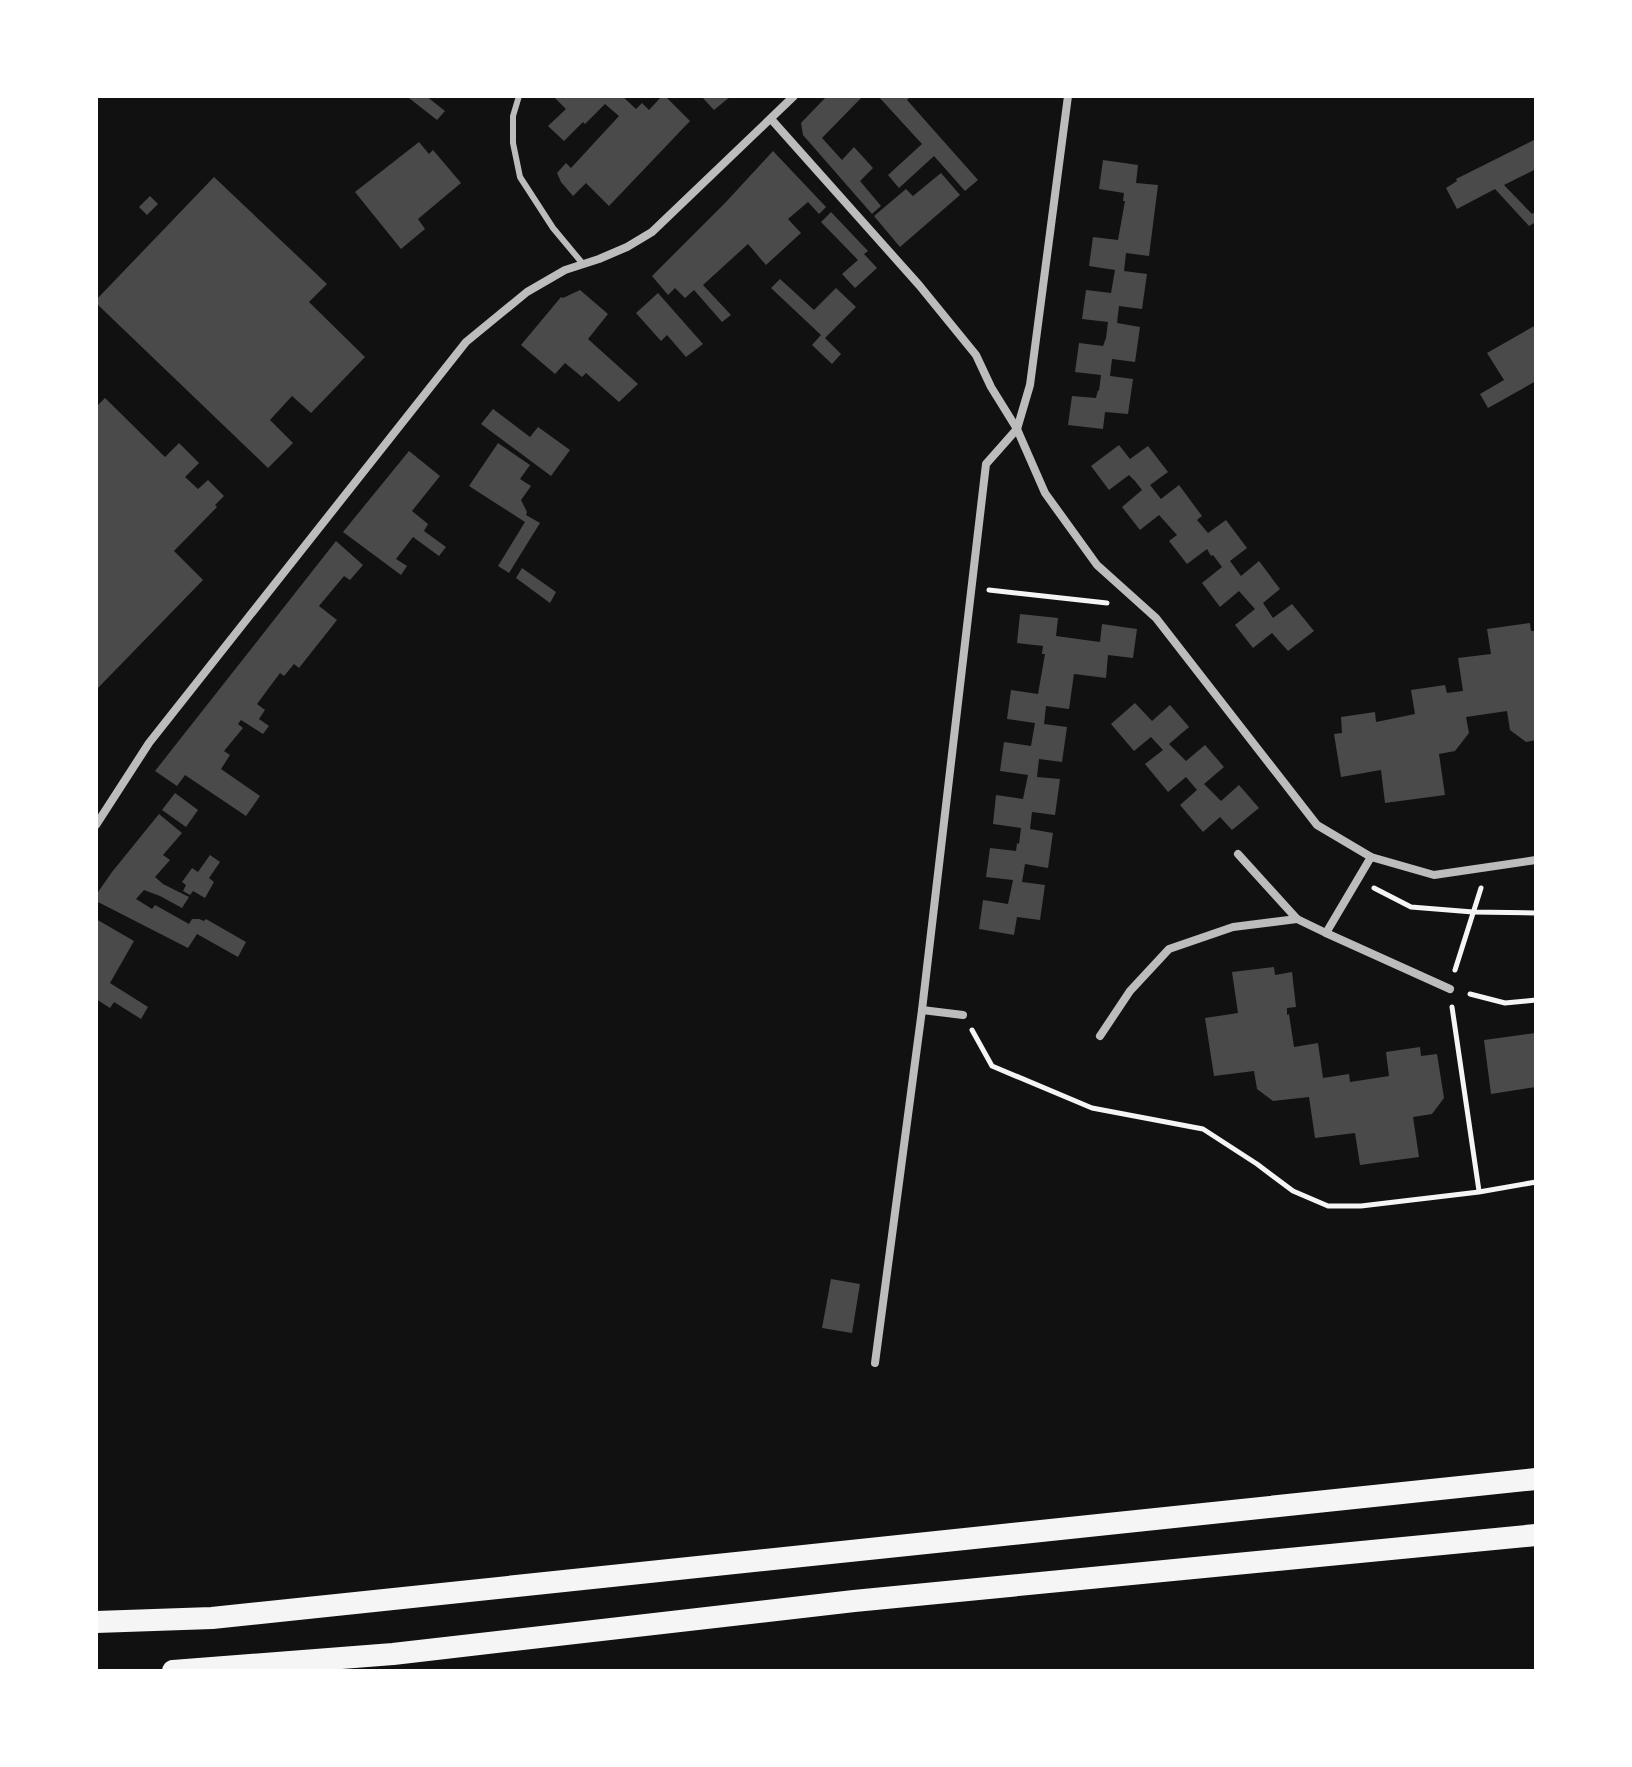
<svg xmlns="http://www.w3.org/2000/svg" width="1632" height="1767" viewBox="0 0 1632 1767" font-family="'Fira Sans Condensed',sans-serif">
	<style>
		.building { fill: #4a4a4a }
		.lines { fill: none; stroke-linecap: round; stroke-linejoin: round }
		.path { stroke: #f5f5f5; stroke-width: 5 }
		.service { stroke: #bcbcbc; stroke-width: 6 }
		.minor { stroke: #bcbcbc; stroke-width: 8 }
		.trunk { stroke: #f5f5f5; stroke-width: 22 }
	</style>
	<rect width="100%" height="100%" fill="#111"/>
	<g class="building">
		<polygon points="412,96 426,96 445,111 437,120 409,98"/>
		<polygon points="553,96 622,96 636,109 642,103 649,110 662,96 665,96 690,121 609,206 586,183 573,196 561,182 557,173 566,163 571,168 619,116 605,104 585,124 583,122 564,141 548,126 566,109"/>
		<polygon points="701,96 731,96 714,110"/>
		<polygon points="827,96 863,96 822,138 842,160 854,147 873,168 860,181 881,206 872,214 803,135 801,123"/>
		<polygon points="878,96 911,96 907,100 978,180 965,191 934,156 899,188 888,175 922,144"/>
		<polygon points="1536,139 1536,169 1504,185 1532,214 1536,211 1536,222 1529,226 1495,189 1457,209 1446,188 1457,181 1456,179"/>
		<polygon points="419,142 429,154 433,150 461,183 418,219 425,229 401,249 355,192"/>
		<polygon points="773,151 826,207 819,214 808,202 788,219 801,233 766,265 748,244 703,285 731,315 722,322 694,290 685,298 675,288 668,295 652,276 726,202"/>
		<polygon points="1103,160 1138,165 1136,183 1158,185 1149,256 1126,253 1124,271 1147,274 1142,309 1119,306 1117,323 1140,327 1135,362 1112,359 1110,376 1133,379 1128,414 1105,412 1103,429 1068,425 1072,396 1096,398 1098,390 1099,391 1101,375 1075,372 1079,343 1103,346 1106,338 1108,322 1082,319 1086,290 1111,293 1115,270 1089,266 1093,237 1118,240 1125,201 1123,201 1124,193 1099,189"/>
		<polygon points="941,173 960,195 900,247 874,216 906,189 913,196"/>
		<polygon points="214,177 327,284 309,302 365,357 311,413 292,396 270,420 293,443 268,468 96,303 96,300"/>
		<polygon points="150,196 158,204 147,215 139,207"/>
		<polygon points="831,212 868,251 864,254 877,268 855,288 842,274 858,260 821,222"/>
		<polygon points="780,279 814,310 836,288 856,307 825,338 841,354 832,364 812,345 821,335 771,288"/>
		<polygon points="580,290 608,314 588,339 638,384 619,402 586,373 582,377 565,363 555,374 521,345 561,297 563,298"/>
		<polygon points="658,293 703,344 686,357 667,335 661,341 636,313"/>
		<polygon points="1536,325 1536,381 1488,408 1480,394 1504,380 1487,353"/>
		<polygon points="105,398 165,457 179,443 199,463 185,477 198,489 208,480 224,496 215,505 217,507 174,551 203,580 96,690 96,407"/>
		<polygon points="493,409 530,437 538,427 570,450 551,476 481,424"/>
		<polygon points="498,443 530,465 520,479 531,486 521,500 527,512 526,515 540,523 509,573 498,566 525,522 469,486"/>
		<polygon points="1119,445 1130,459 1148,446 1168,472 1150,485 1161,499 1179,485 1202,516 1197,520 1208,533 1226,520 1247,548 1230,561 1241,576 1259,561 1280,589 1263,603 1273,618 1292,604 1314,631 1288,651 1272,633 1253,648 1235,625 1255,609 1239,591 1220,607 1202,583 1222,567 1213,555 1211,556 1207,549 1187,564 1169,541 1177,535 1159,515 1140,530 1122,507 1142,490 1135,481 1129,475 1109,490 1091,466"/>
		<polygon points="409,451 440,476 412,511 428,524 424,531 446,547 439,556 413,537 396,559 407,566 401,575 343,532"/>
		<polygon points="336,541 363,565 350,580 344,576 319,606 337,620 299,668 294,664 284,676 280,673 257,704 265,710 259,719 269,726 263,734 241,720 238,724 243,728 224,751 230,755 221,769 260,796 246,816 185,775 177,786 155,771"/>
		<polygon points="522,568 556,592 550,603 516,578"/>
		<polygon points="1020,614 1058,618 1056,636 1100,642 1102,624 1137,629 1133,658 1108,655 1106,678 1074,674 1069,709 1046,706 1044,724 1067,727 1062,762 1039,759 1037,777 1060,779 1055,815 1032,812 1030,829 1053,833 1048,868 1025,864 1022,882 1045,885 1040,920 1017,917 1014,935 979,929 983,900 1008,904 1013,880 986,877 990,848 1016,851 1017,843 1019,844 1021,828 993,824 996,795 1023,799 1028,775 1000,771 1004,742 1031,746 1035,723 1007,719 1011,690 1038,694 1045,654 1042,654 1043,646 1017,643"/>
		<polygon points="1530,623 1531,631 1536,631 1536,740 1526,742 1510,730 1507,711 1466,717 1469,733 1455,751 1439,754 1445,795 1385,803 1381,770 1341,777 1334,734 1342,733 1341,717 1375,712 1376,722 1415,714 1411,690 1445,685 1447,693 1463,691 1458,658 1491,654 1487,629"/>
		<polygon points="1135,703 1152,721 1170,705 1189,727 1169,744 1186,761 1205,745 1224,767 1204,784 1221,801 1239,785 1259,808 1232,830 1220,817 1203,832 1180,805 1197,790 1186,777 1168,792 1145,764 1163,750 1151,737 1134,751 1111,724"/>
		<polygon points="175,793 198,810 186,827 162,810"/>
		<polygon points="159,814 182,833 163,855 170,860 155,877 163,884 189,897 182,908 160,896 144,890 136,899 152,909 155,905 189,924 192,919 199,919 204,921 206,919 246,942 238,957 197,934 188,948 96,901 96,895 112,872"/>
		<polygon points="210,855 220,862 209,878 214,882 205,898 193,891 190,895 183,891 186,885 182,882 192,868 198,872"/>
		<polygon points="96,919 134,941 110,983 148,1007 141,1019 114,1002 110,1008 96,999"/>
		<polygon points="1274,967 1275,975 1292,972 1296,1007 1287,1008 1287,1015 1289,1014 1294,1047 1318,1043 1323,1078 1349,1074 1350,1082 1389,1076 1386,1052 1420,1047 1421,1056 1437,1054 1444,1098 1432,1114 1413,1117 1419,1157 1360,1165 1355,1133 1315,1138 1309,1097 1273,1101 1257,1089 1254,1071 1214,1076 1205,1018 1238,1013 1232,972"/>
		<polygon points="1536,1033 1536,1087 1491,1094 1484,1040"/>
		<polygon points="831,1279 860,1284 852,1333 822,1328"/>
	</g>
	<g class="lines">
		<g class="path">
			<polyline points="989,590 1107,603"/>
			<polyline points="1374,888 1411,907 1473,912 1536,913"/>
			<polyline points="1455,970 1481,888"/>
			<polyline points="1470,994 1505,1003 1536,1000"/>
			<polyline points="1452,1007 1479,1191"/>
			<polyline points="972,1030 992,1066 1092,1108 1203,1129 1257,1164 1293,1191 1328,1206 1361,1206 1479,1192 1536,1182"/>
		</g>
		<polyline class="service" points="519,96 513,116 513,143 520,177 553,228 583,264"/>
		<g class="minor">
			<polyline points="771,119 919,285 976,355 991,387 1017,429 1045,493 1097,565 1156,618 1317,825 1371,857 1434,875 1536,860"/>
			<polyline points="96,825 149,743 466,342 527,292 565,270 599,259 627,247 652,232 794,96"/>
			<polyline points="1238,854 1297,919 1326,933"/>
			<polyline points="1371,857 1326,933 1450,989"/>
			<polyline points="922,1010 963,1015"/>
			<polyline points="1100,1036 1130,991 1169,949 1233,927 1297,919"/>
			<polyline points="875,1363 922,1010 986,464 1017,429 1030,385 1068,96"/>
		</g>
		<g class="trunk">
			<polyline points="96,1622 212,1618 1536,1479"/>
			<polyline points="173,1671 393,1654 854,1601 1536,1535"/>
		</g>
	</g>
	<rect width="1632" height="1767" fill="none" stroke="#ffffff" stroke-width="196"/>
</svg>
